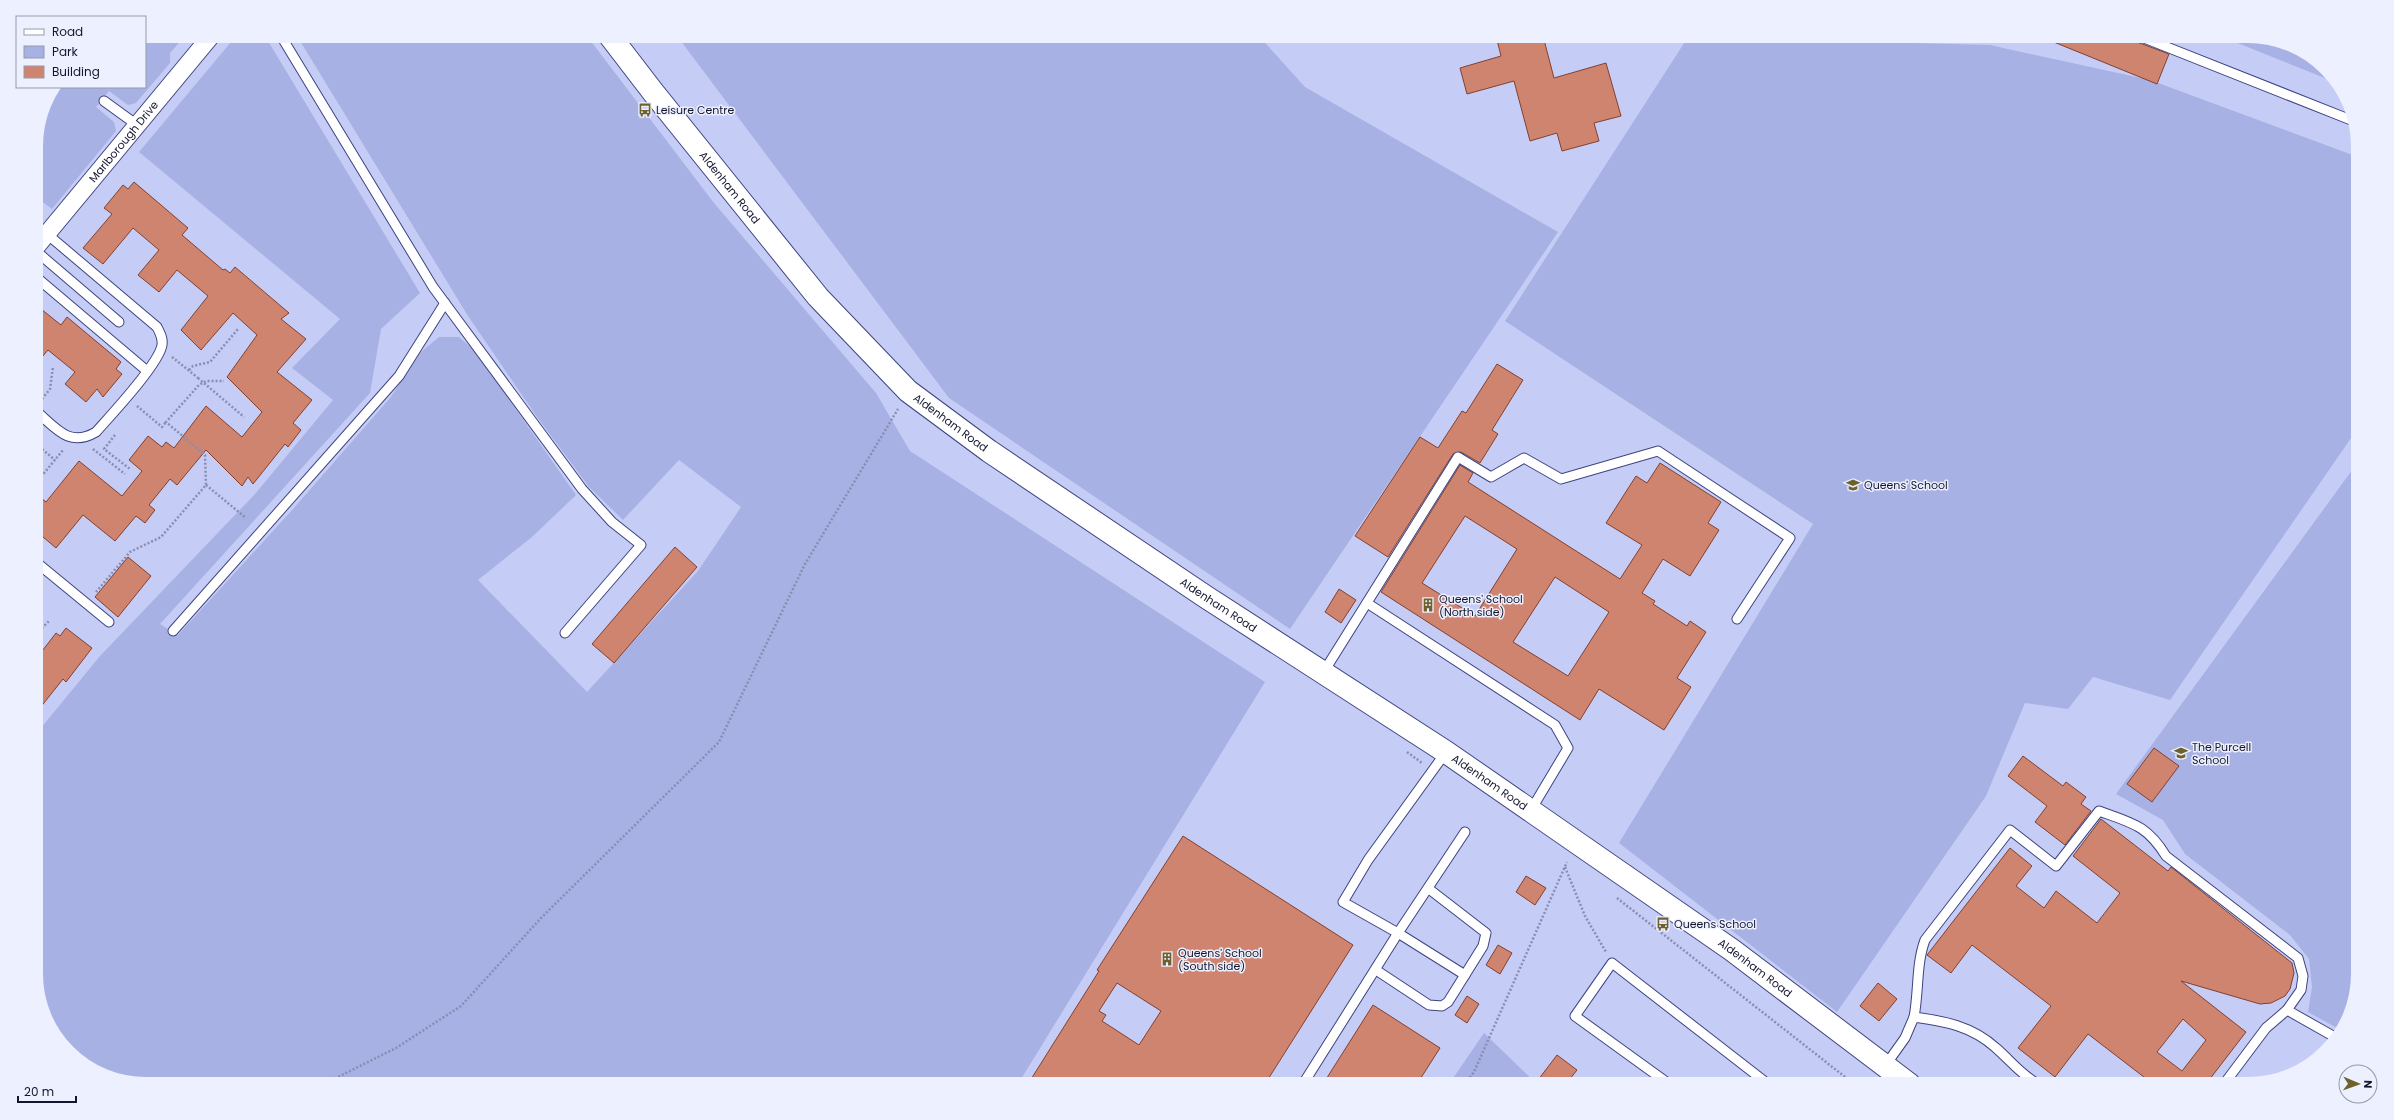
<svg xmlns="http://www.w3.org/2000/svg" width="2394" height="1120" viewBox="0 0 2394 1120" font-family="Poppins,sans-serif">
	<style>
		.green { fill: #a8b1e3 }
		.building { fill: #cf846f; stroke: #84402d; fill-rule: evenodd }
		.lines { fill: none; stroke-linecap: round; stroke-linejoin: round }
		.lane-casing { stroke: #3e4480; stroke-width: 11 }
		.street-casing { stroke: #3e4480; stroke-width: 19 }
		.secondary-casing { stroke: #3e4480; stroke-width: 24 }
		.path { stroke: #888eb2; stroke-width: 2.5; stroke-dasharray: 2 2; stroke-linecap: butt }
		.lane { stroke: #fff; stroke-width: 9 }
		.street { stroke: #fff; stroke-width: 17 }
		.secondary { stroke: #fff; stroke-width: 22 }
		.path-bridge { stroke: #888eb2; stroke-width: 2.5; stroke-dasharray: 2 2; stroke-linecap: butt }
		.labels { text-anchor: middle; dominant-baseline: central; stroke-width: 3; stroke-linejoin: round; paint-order: stroke }
		.poi-label { font-size: 11px; fill: #14162f; stroke: #edf0fe; text-anchor: start }
		.street-label { font-size: 11px; fill: #14162f; stroke: #edf0fe }
	</style>
	<rect width="100%" height="100%" fill="#c5cdf7"/>
	<g class="green">
		<path d="M145 36H185L170 53V63L136 103 128 105 109 91 96 107 114 122 116 131 52 209 36 197C36 156 32 122 56 87H145Z"/>
		<polygon points="236,36 265,36 420,293 381,329 370,393 160,624 178,635 293,509 390,398 421,352 439,337 459,337 475,351 576,495 532,537 478,580 587,692 698,571 741,507 679,460 623,520 589,487 537,417 468,316 297,36 587,36 714,203 876,393 910,451 1265,682 1018,1084 146,1084 104,1076 59,1041 36,981 36,734 100,656 255,494 333,400 292,368 340,319 139,152"/>
		<polygon points="677,36 1259,36 1305,87 1558,232 1290,629 949,398"/>
		<polygon points="2220,36 2248,36 2290,44 2337,83"/>
		<polygon points="1688,37 1990,45 2150,80 2358,157 2358,428 2170,700 2093,677 2068,709 2025,703 1986,796 1837,1012 1619,843 1813,524 1505,321"/>
		<polygon points="2358,462 2358,974 2350,1016 2339,1029 2308,1012 2312,987 2309,959 2290,935 2185,854 2163,820 2116,794"/>
		<polygon points="1484,1033 1537,1084 1449,1084"/>
	</g>
	<g class="building">
		<polygon points="1511,36 1543,36 1554,78 1606,63 1621,116 1594,123 1599,141 1562,151 1557,133 1530,141 1514,81 1467,94 1460,68 1501,56 1497,40"/>
		<polygon points="2039,36 2133,36 2137,42 2169,54 2157,84"/>
		<polygon points="134,182 188,228 182,235 223,270 225,269 230,273 235,267 289,313 281,319 306,339 277,372 312,400 293,423 301,430 288,447 285,444 253,484 248,477 242,486 206,450 177,485 170,479 149,505 155,510 145,523 136,516 115,541 83,515 56,548 36,531 36,494 46,502 79,461 122,496 142,471 129,460 148,436 162,447 166,442 174,448 206,406 242,437 262,412 227,377 257,335 233,313 201,350 181,330 208,296 177,270 159,292 138,275 159,250 133,228 103,264 83,248 112,214 104,208 123,185 128,189"/>
		<polygon points="36,305 61,325 67,317 121,362 116,369 122,374 103,397 97,389 86,402 65,384 75,372 48,350 36,364"/>
		<polygon points="1497,364 1523,380 1492,430 1498,434 1480,463 1461,452 1453,454 1388,557 1355,536 1420,437 1438,448 1462,411 1466,413"/>
		<path d="M1660 463 1721 502 1708 523 1719 530 1690 576 1663 559 1642 593 1655 601 1653 604 1687 626 1690 621 1706 632 1677 678 1691 687 1664 730 1599 689 1580 720 1381 592 1460 465 1473 473 1468 482 1620 579 1642 545 1606 523 1636 476 1647 483ZM1465 516 1517 549 1475 616 1422 583ZM1555 577 1609 612 1568 676 1513 642Z"/>
		<polygon points="675,547 697,567 614,663 592,644"/>
		<polygon points="128,557 151,576 118,617 95,597"/>
		<polygon points="1339,589 1356,600 1341,623 1325,612"/>
		<polygon points="66,628 92,648 66,682 63,679 36,713 36,659 56,633 60,636"/>
		<polygon points="2154,748 2179,766 2152,802 2127,784"/>
		<polygon points="2023,756 2063,786 2066,782 2086,797 2081,804 2091,811 2065,845 2035,822 2047,806 2008,776"/>
		<path d="M2101 819 2168 871 2171 867 2292 963 2294 973 2290 989 2285 996 2271 1003 2260 1004 2181 981 2246 1032 2206 1084H2153L2088 1034 2055 1077 2018 1048 2051 1006 1972 945 1951 973 1927 955 2010 848 2032 866 2016 886 2044 908 2056 891 2097 923 2120 893 2073 856ZM2183 1019 2206 1040 2182 1071 2157 1052Z"/>
		<path d="M1183 836 1353 945 1265 1084H1028L1099 971 1097 970ZM1117 983 1161 1011 1139 1045 1102 1021 1106 1015 1099 1011Z"/>
		<polygon points="1526,876 1546,888 1535,905 1516,892"/>
		<polygon points="1498,945 1512,953 1500,974 1486,965"/>
		<polygon points="1878,983 1897,999 1879,1021 1860,1006"/>
		<polygon points="1467,996 1479,1004 1467,1023 1455,1015"/>
		<polygon points="1373,1005 1440,1048 1417,1084 1323,1084"/>
		<polygon points="1557,1055 1577,1070 1566,1084 1535,1084"/>
	</g>
	<g class="lines">
		<g class="lane-casing">
			<g id="lane">
				<polyline points="281,36 433,287 582,489 612,522 641,545 565,633"/>
				<polyline points="2139,36 2351,120"/>
				<polyline points="104,101 137,125"/>
				<polyline points="36,251 119,322"/>
				<polyline points="36,277 147,371"/>
				<path d="M36 411C56 428 69 448 96 432 111 415 159 364 162 345 163 338 160 333 157 327L47 234"/>
				<polyline points="36,562 109,622"/>
				<polyline points="1367,603 1555,725 1568,748 1531,810"/>
				<polyline points="173,631 399,376 445,303"/>
				<polyline points="1323,673 1458,457 1491,477 1524,458 1561,479 1658,451 1790,538 1737,619"/>
				<polyline points="1376,970 1429,1005 1442,1006 1448,1002 1483,946 1486,933 1429,889"/>
				<polyline points="1465,975 1398,933 1465,832"/>
				<polyline points="2287,1010 2333,1036"/>
				<path d="M1914 1017C1919 991 1916 964 1925 940L2010 830 2056 866 2099 811C2132 823 2147 825 2166 856L2298 958 2303 976 2301 990 2287 1010 2266 1028 2224 1084"/>
				<path d="M1885 1066 1905 1038 1914 1017C1944 1021 1972 1026 1996 1048 2010 1060 2021 1075 2038 1084"/>
				<polyline points="1303,1084 1398,933 1343,902 1368,860 1446,752"/>
				<polyline points="1669,1084 1575,1016 1612,963 1768,1084"/>
			</g>
		</g>
		<g class="street-casing">
			<g id="street">
				<path id="s1" d="M36 247 211 36"/>
			</g>
		</g>
		<g class="secondary-casing">
			<g id="secondary">
				<path id="s2" d="M610 36 653 92 818 297 908 391 989 451 1206 597 1446 752 1732 950 1909 1084"/>
			</g>
		</g>
		<g class="path">
			<polyline points="172,357 198,378"/>
			<polyline points="189,370 193,366 210,362 238,329"/>
			<polyline points="42,399 50,389 53,367"/>
			<polyline points="137,406 162,427 166,422"/>
			<polyline points="115,435 104,449 130,469"/>
			<polyline points="36,444 55,460"/>
			<polyline points="93,449 125,474"/>
			<polyline points="36,483 63,450"/>
			<polyline points="206,485 246,518"/>
			<polyline points="96,592 130,552 161,537 206,485 205,455 166,422 199,385 206,381 224,381"/>
			<polyline points="36,634 49,621"/>
			<polyline points="1407,752 1422,763"/>
			<polyline points="1565,867 1585,916 1606,952"/>
			<polyline points="1617,898 1854,1084"/>
			<polyline points="324,1084 396,1048 461,1006 541,918 719,742 805,564 898,409"/>
			<polyline points="1465,1084 1474,1072 1567,862"/>
		</g>
		<use href="#lane" class="lane"/>
		<use href="#street" class="street"/>
		<use href="#secondary" class="secondary"/>
		<polyline class="path-bridge" points="198,378 244,417"/>
	</g>
	<defs>
		<g id="bus-bare" transform="scale(1.08)"><path d="M-5-6H5V4H4V6H2V4H-2V6H-4V4H-5ZM-3.5-4V0h7V-4ZM-3.5 1.2v1.5H-2V1.2ZM2 1.2v1.5H3.5V1.2Z" fill="#6d612e" stroke="#edf0fe" stroke-width="2.5" paint-order="stroke"/></g>
		<g id="school-bare" transform="scale(1.08)"><path d="M0-5L7-2L0 1L-7-2ZM-4 1L0 2.5L4 1V4Q0 6-4 4Z" fill="#6d612e" stroke="#edf0fe" stroke-width="2.5" paint-order="stroke"/></g>
		<g id="building-bare" transform="scale(1.08)"><path d="M-4-6H4V6H1V3H-1V6H-4ZM-2.5-4.3h1.7v1.8h-1.7ZM.8-4.3h1.7v1.8H.8ZM-2.5-1h1.7V.8h-1.7ZM.8-1h1.7V.8H.8Z" fill="#6d612e" stroke="#edf0fe" stroke-width="2.5" paint-order="stroke"/></g>
	</defs>
	<g fill-rule="evenodd">
		<use href="#bus-bare" x="645" y="110"/>
		<use href="#school-bare" x="1853" y="485"/>
		<use href="#building-bare" x="1428" y="605"/>
		<use href="#school-bare" x="2181" y="753"/>
		<use href="#bus-bare" x="1663" y="924"/>
		<use href="#building-bare" x="1167" y="959"/>
	</g>
	<g class="labels">
		<g class="poi-label">
			<text x="656" y="110">Leisure Centre</text>
			<text x="1864" y="485">Queens' School</text>
			<text x="1439" y="599">Queens' School<tspan x="1439" dy="13">(North side)</tspan></text>
			<text x="2192" y="747">The Purcell<tspan x="2192" dy="13">School</tspan></text>
			<text x="1674" y="924">Queens School</text>
			<text x="1178" y="953">Queens' School<tspan x="1178" dy="13">(South side)</tspan></text>
		</g>
		<g class="street-label">
			<text stroke="none"><textPath href="#s1" startOffset="137">Marlborough Drive</textPath></text>
			<text stroke="none"><textPath href="#s2" startOffset="193">Aldenham Road</textPath></text>
			<text stroke="none"><textPath href="#s2" startOffset="517">Aldenham Road</textPath></text>
			<text stroke="none"><textPath href="#s2" startOffset="841">Aldenham Road</textPath></text>
			<text stroke="none"><textPath href="#s2" startOffset="1165">Aldenham Road</textPath></text>
			<text stroke="none"><textPath href="#s2" startOffset="1489">Aldenham Road</textPath></text>
		</g>
	</g>
	<path d="M0 0H2394V1120H0ZM146 43H2248A103 103 0 0 1 2351 146V974A103 103 0 0 1 2248 1077H146A103 103 0 0 1 43 974V146A103 103 0 0 1 146 43Z" fill="#edf0fe" fill-rule="evenodd"/>
	<rect x="16" y="16" width="130" height="72" fill="#edf0fe" stroke="#9699ab"/>
	<rect x="24" y="29" width="20" height="6" fill="#ffffff" stroke="#9699ab"/>
	<text x="52" y="36" font-size="12" fill="#14162f">Road</text>
	<rect x="24" y="46" width="20" height="12" fill="#a8b1e3" stroke="#9699ab"/>
	<text x="52" y="56" font-size="12" fill="#14162f">Park</text>
	<rect x="24" y="66" width="20" height="12" fill="#cf846f" stroke="#9699ab"/>
	<text x="52" y="76" font-size="12" fill="#14162f">Building</text>
	<g transform="translate(2358 1084) rotate(92)"><circle r="19" fill="#edf0fe" stroke="#9699ab"/>
	<path d="M0-3L7 15L0 10L-7 15Z" fill="#6d612e"/>
	<text y="-6" font-size="11" font-weight="bold" text-anchor="middle" fill="#14162f">N</text>
	</g>
	<path d="M18 1096v6h58v-6" fill="none" stroke="#14162f" stroke-width="2"/>
	<text x="24" y="1096" font-size="12" fill="#14162f" stroke="#edf0fe" stroke-width="3" paint-order="stroke">20 m</text>
</svg>
